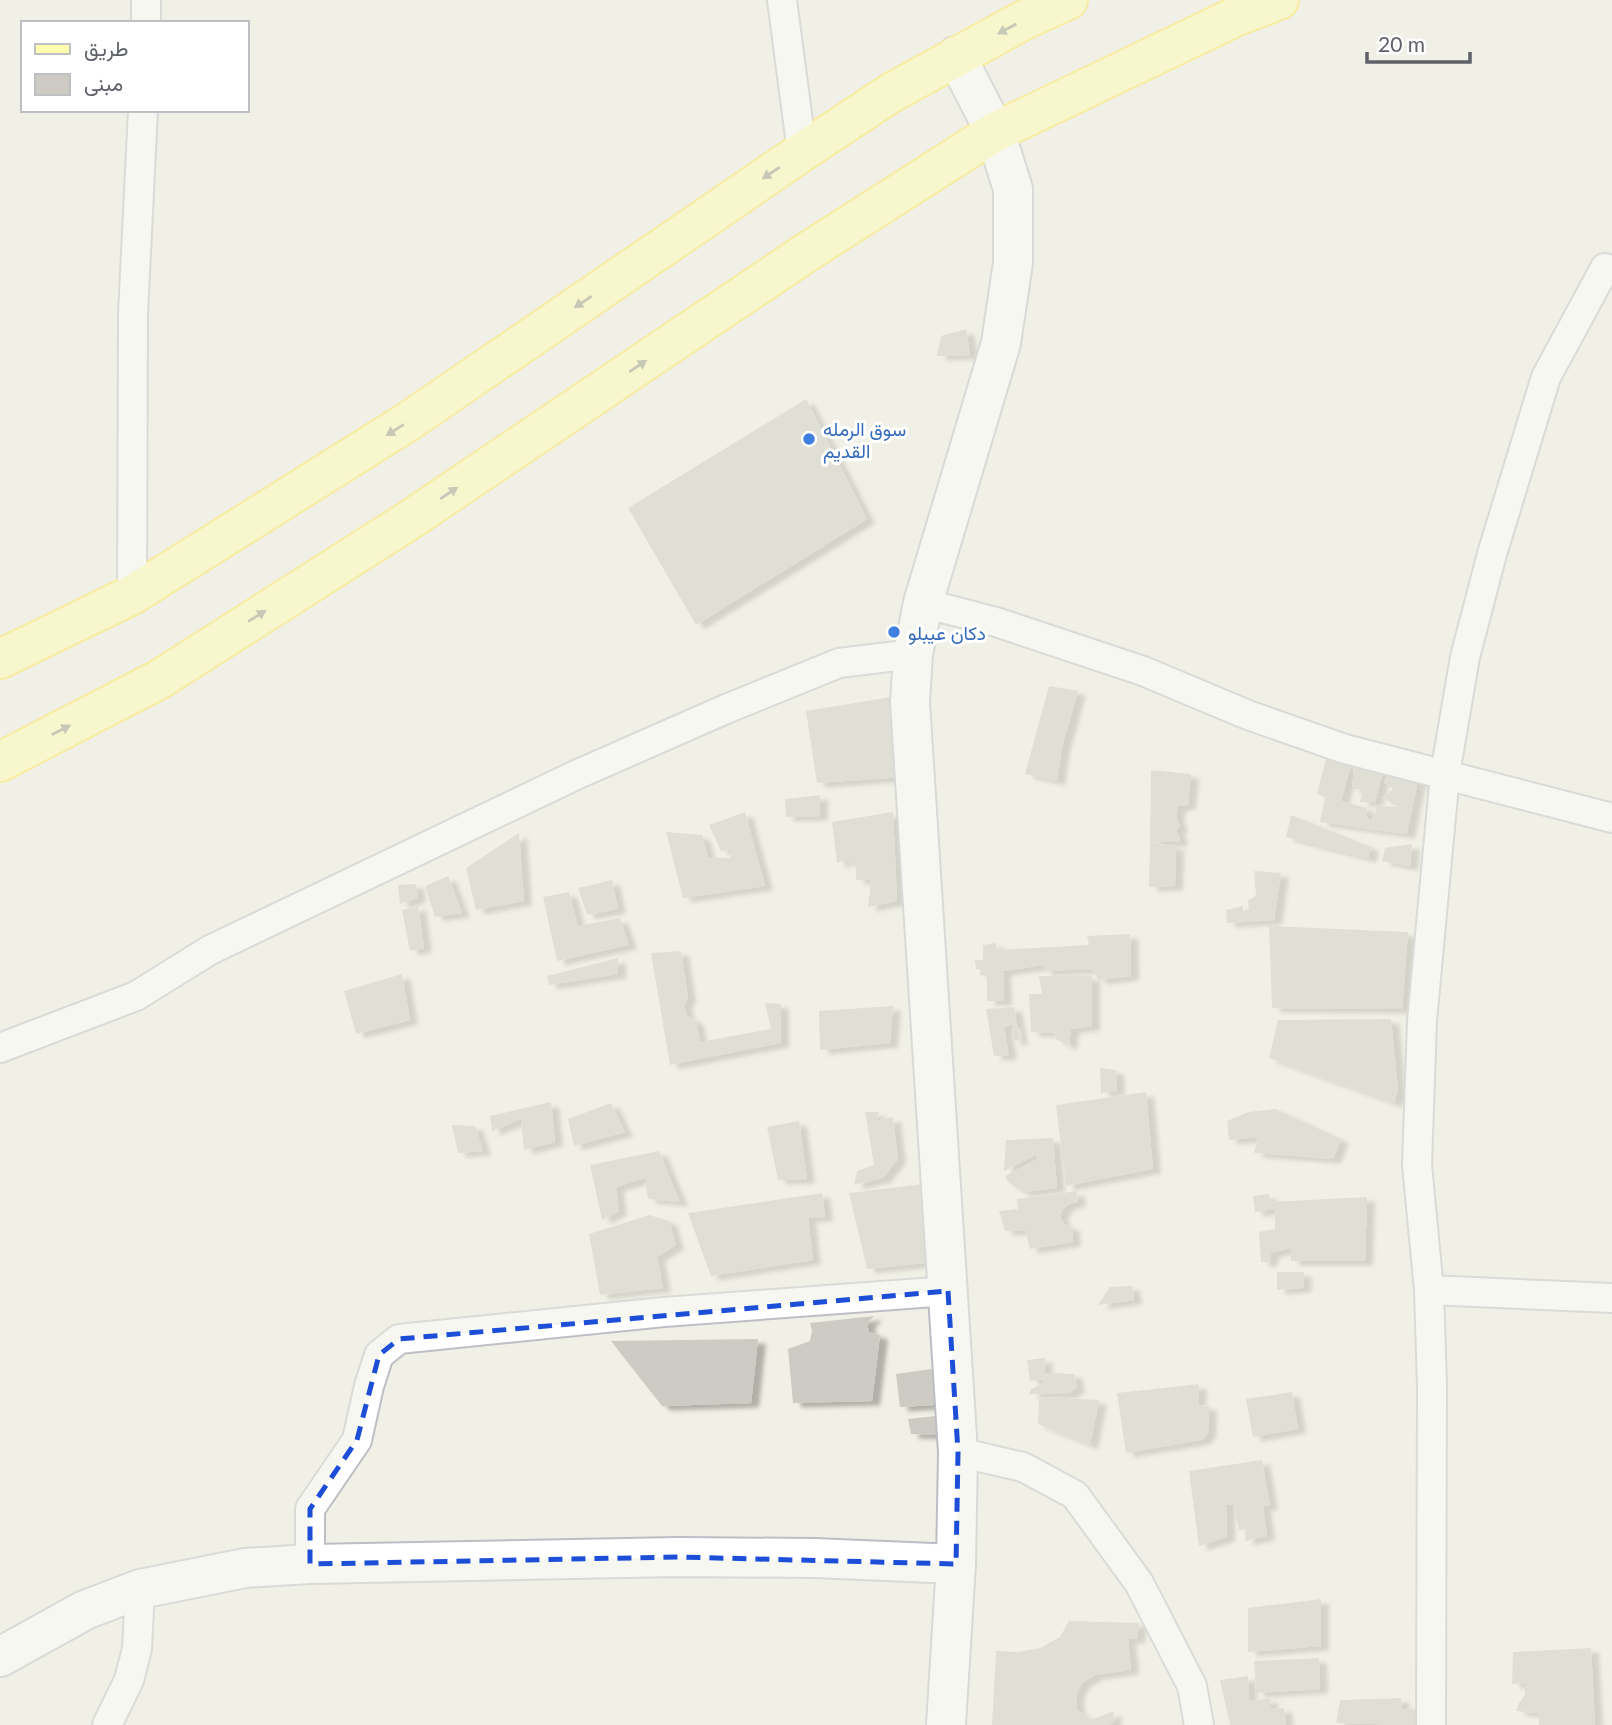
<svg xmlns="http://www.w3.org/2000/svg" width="1612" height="1725" viewBox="0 0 1612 1725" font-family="Lato,Vazirmatn,sans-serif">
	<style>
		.building { fill: #cdcbc3; filter: url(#shadow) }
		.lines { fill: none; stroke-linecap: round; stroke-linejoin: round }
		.street-casing { stroke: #bebfc6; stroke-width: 32 }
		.secondary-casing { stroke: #bbbec5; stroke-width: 42 }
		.primary-casing { stroke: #ffe752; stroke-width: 42 }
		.street { stroke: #fff; stroke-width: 28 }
		.secondary { stroke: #fff; stroke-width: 38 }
		.primary { stroke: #fffdae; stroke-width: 38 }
		.oneway { fill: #969880 }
		.marked { fill: none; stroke: #1d4ed8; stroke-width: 5; stroke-dasharray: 14 9; stroke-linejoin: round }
		.shop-dot { fill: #3f7fe0; stroke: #fff; stroke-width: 2.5 }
		.labels { text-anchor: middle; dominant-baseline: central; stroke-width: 6; stroke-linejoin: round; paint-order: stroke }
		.shop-label { font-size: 19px; fill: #366cbe; stroke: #fff; text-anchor: start }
	</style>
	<defs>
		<filter id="shadow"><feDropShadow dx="8" dy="4.5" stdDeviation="2" flood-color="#0004"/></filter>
	</defs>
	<rect width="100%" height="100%" fill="#f1f0e6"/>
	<g class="building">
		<polygon points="966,329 970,355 937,356 941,336"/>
		<polygon points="806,399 867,519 696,625 628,508"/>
		<polygon points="1049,686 1078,691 1062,747 1057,781 1025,774"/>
		<polygon points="897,696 902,777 817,783 806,711"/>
		<polygon points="1326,759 1351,764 1341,801 1366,808 1367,817 1371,821 1376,811 1375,806 1399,807 1382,798 1393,789 1384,782 1388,772 1419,775 1407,834 1320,822 1325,798 1317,793"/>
		<polygon points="1355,759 1385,764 1375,802 1360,802 1363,789 1352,789"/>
		<polygon points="1151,770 1191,774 1188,805 1178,806 1176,816 1180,827 1176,830 1180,838 1179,842 1150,842"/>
		<polygon points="820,795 820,816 786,817 785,799"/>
		<polygon points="745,812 765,886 683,898 666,832 702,835 708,857 731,858 731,850 721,851 709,825"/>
		<polygon points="893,812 897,901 868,907 871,880 856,880 856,867 846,860 837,863 832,822"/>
		<polygon points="1291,815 1371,847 1368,858 1286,837"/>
		<polygon points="519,833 524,901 476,910 466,868"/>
		<polygon points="1150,842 1176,846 1175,886 1149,887"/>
		<polygon points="1412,844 1410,866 1382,861 1385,848"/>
		<polygon points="1254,871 1281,873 1274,920 1227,923 1226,910 1243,906 1243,911 1249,909 1248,900 1256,896"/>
		<polygon points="448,876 462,913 435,917 425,886"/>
		<polygon points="612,880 618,909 587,915 578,888"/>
		<polygon points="416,884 418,898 400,904 398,885"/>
		<polygon points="569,892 578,926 620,918 629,945 557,961 543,897"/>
		<polygon points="418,906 424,948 410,951 402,910"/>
		<polygon points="1269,926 1408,932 1402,1009 1272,1008"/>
		<polygon points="1130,934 1131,976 1099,980 1092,969 1043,971 1044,965 1003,971 1004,1001 987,1001 987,976 979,975 981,970 976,969 975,960 983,960 983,945 996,943 997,950 1089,945 1087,936"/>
		<polygon points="681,951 688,997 684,1005 687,1016 696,1021 700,1042 771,1029 765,1003 781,1004 781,1043 670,1065 651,953"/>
		<polygon points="618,958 618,974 549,985 547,976"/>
		<polygon points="402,974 410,1020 356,1034 344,991"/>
		<polygon points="1039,976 1092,976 1092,1026 1071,1029 1069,1046 1056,1039 1054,1033 1031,1032 1029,994 1042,994"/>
		<polygon points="893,1006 890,1043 820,1050 819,1011"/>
		<polygon points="1014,1007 1020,1040 1013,1041 1012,1024 1004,1027 1009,1055 994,1056 986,1009"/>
		<polygon points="1391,1019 1398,1090 1394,1103 1269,1058 1278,1020"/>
		<polygon points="1100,1068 1116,1070 1117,1091 1101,1093"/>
		<polygon points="1146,1092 1153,1169 1066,1186 1056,1105"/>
		<polygon points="551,1102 555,1142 524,1150 521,1119 492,1131 490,1116"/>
		<polygon points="611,1103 625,1132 574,1146 568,1119"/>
		<polygon points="1276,1109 1341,1139 1333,1159 1254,1153 1258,1137 1229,1140 1227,1121 1248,1112"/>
		<polygon points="865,1112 879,1112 876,1121 893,1117 898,1159 883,1178 854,1185 857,1171 874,1165"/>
		<polygon points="799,1121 807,1179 778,1180 767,1127"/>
		<polygon points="452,1125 475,1126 483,1151 458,1153"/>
		<polygon points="1053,1138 1057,1188 1024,1192 1009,1183 1005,1176 1038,1159 1036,1155 1004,1171 1006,1140"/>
		<polygon points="659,1151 680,1202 648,1199 645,1178 616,1187 619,1211 602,1220 590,1165"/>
		<polygon points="931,1183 935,1262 867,1269 849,1193"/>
		<polygon points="1077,1191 1078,1202 1069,1204 1062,1210 1060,1217 1064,1224 1072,1227 1073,1242 1030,1249 1025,1230 1005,1231 999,1211 1018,1209 1017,1199"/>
		<polygon points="822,1193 825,1217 808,1218 813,1260 711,1276 688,1213"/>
		<polygon points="1269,1194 1270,1202 1367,1197 1365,1261 1291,1261 1291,1248 1271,1253 1269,1262 1261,1262 1259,1232 1275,1229 1275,1209 1255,1212 1253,1196"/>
		<polygon points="649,1215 669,1221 676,1245 657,1257 663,1288 600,1295 589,1234"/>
		<polygon points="1277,1272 1304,1272 1303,1288 1277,1290"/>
		<polygon points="1132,1286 1134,1300 1098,1305 1110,1287"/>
		<polygon points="874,1316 867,1324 869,1332 880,1335 872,1401 793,1403 788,1349 810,1341 812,1331 810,1323"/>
		<polygon points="758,1339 751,1403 662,1406 611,1341"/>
		<polygon points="1045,1358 1044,1373 1074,1374 1077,1387 1069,1394 1029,1394 1031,1389 1043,1384 1044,1379 1030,1381 1027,1360"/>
		<polygon points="945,1367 949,1404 900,1407 896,1374"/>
		<polygon points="1199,1384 1198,1405 1209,1406 1208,1434 1202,1440 1126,1453 1117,1393"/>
		<polygon points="1292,1392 1298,1429 1253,1437 1246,1399"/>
		<polygon points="1039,1397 1099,1400 1090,1445 1038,1424"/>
		<polygon points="944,1415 941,1435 911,1434 908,1419"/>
		<polygon points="1262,1460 1270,1506 1263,1506 1267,1536 1245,1541 1246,1529 1239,1530 1233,1504 1227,1505 1227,1537 1199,1546 1189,1471"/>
		<polygon points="1321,1599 1321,1646 1248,1652 1248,1608"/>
		<polygon points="1069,1621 1139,1623 1137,1639 1128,1639 1131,1670 1095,1675 1082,1683 1076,1695 1077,1710 1091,1720 1114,1711 1113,1723 1107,1725 992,1725 996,1651 1018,1652 1040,1648 1060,1637"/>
		<polygon points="1591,1648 1595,1725 1539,1725 1538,1713 1516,1711 1519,1703 1525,1695 1525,1683 1512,1684 1513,1652"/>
		<polygon points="1319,1658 1320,1689 1256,1693 1254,1661"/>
		<polygon points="1248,1676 1249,1701 1271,1698 1269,1709 1284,1708 1286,1725 1230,1725 1220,1680"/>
		<polygon points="1401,1698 1402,1710 1417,1708 1415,1725 1336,1723 1340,1700"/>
	</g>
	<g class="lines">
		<g class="street-casing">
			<g id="street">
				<polyline points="146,0 146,23"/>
				<polyline points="782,0 802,152"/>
				<polyline points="132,595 133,314 143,110"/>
				<polyline points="923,603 996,622 1143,671 1248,715 1345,749 1612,818"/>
				<polyline points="0,1048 136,996 210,950 576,775 726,709 839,663 913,654"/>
				<polyline points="1429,1290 1612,1298"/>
				<polyline points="958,1452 1023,1467 1075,1495 1139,1583 1192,1686 1199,1725"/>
				<polyline points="310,1564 310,1509 357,1440 369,1386 379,1355 399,1339 664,1312 948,1291"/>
				<polyline points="107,1725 129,1680 137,1649 140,1589"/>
				<polyline points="1431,1725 1432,1386 1429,1290 1417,1165 1422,1021 1445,774 1465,657 1492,554 1546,377 1605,268"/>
			</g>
		</g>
		<g class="secondary-casing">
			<g id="secondary">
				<polyline points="0,1657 85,1610 140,1589 245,1568 310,1564 678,1557 814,1558 956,1564"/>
				<polyline points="946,1725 956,1564 958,1452 910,702 913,654 923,603 1001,343 1013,263 1013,189 995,132 956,56"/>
			</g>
		</g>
		<g class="primary-casing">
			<g id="primary">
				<polyline points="0,659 132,595 409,421 802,152 891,93 1022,21 1068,0"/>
				<polyline points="0,762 160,679 408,521 804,254 995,132 1237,16 1279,0"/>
			</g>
		</g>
		<use href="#street" class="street"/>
		<use href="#secondary" class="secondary"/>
		<use href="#primary" class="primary"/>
	</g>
	<defs><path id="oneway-solid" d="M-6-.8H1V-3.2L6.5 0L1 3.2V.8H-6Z" transform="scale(1.75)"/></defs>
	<g class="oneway">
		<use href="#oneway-solid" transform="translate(1007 29) rotate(152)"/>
		<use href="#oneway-solid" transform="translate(771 173) rotate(146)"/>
		<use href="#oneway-solid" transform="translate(583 302) rotate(146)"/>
		<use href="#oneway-solid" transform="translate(638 366) rotate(-34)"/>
		<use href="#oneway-solid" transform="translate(395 430) rotate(148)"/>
		<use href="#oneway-solid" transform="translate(449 493) rotate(-34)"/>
		<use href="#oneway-solid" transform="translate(257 616) rotate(-32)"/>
		<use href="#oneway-solid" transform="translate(61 730) rotate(-27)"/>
	</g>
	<path d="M0 0H1612V1725H0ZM948 1291 958 1452 956 1564 678 1557 310 1564V1509L357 1440 379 1355 399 1339Z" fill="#f1f0e6" fill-opacity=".55" fill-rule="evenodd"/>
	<path class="marked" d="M948 1291 958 1452 956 1564 678 1557 310 1564V1509L357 1440 379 1355 399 1339Z"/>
	<g class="shop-dot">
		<circle cx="809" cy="439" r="7"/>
		<circle cx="894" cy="632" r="7"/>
	</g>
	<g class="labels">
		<g class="shop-label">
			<text x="823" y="428">سوق الرمله<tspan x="823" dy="22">القديم</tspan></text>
			<text x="908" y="632">دكان عيبلو</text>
		</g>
	</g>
	<rect x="21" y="21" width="228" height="91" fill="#ffffff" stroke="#bfc0c3" stroke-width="2"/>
	<rect x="35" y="44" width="35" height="10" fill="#fffdae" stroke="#bfc0c3" stroke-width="2"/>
	<text x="84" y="56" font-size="21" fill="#5e6168">طريق</text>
	<rect x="35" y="74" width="35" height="21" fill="#cdcbc3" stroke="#bfc0c3" stroke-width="2"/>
	<text x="84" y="91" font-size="21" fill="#5e6168">مبنى</text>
	<path d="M1367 52v10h103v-10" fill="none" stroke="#5e6168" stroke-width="3.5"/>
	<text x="1378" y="52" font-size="21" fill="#5e6168" stroke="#ffffff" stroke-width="5" paint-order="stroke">20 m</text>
</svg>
